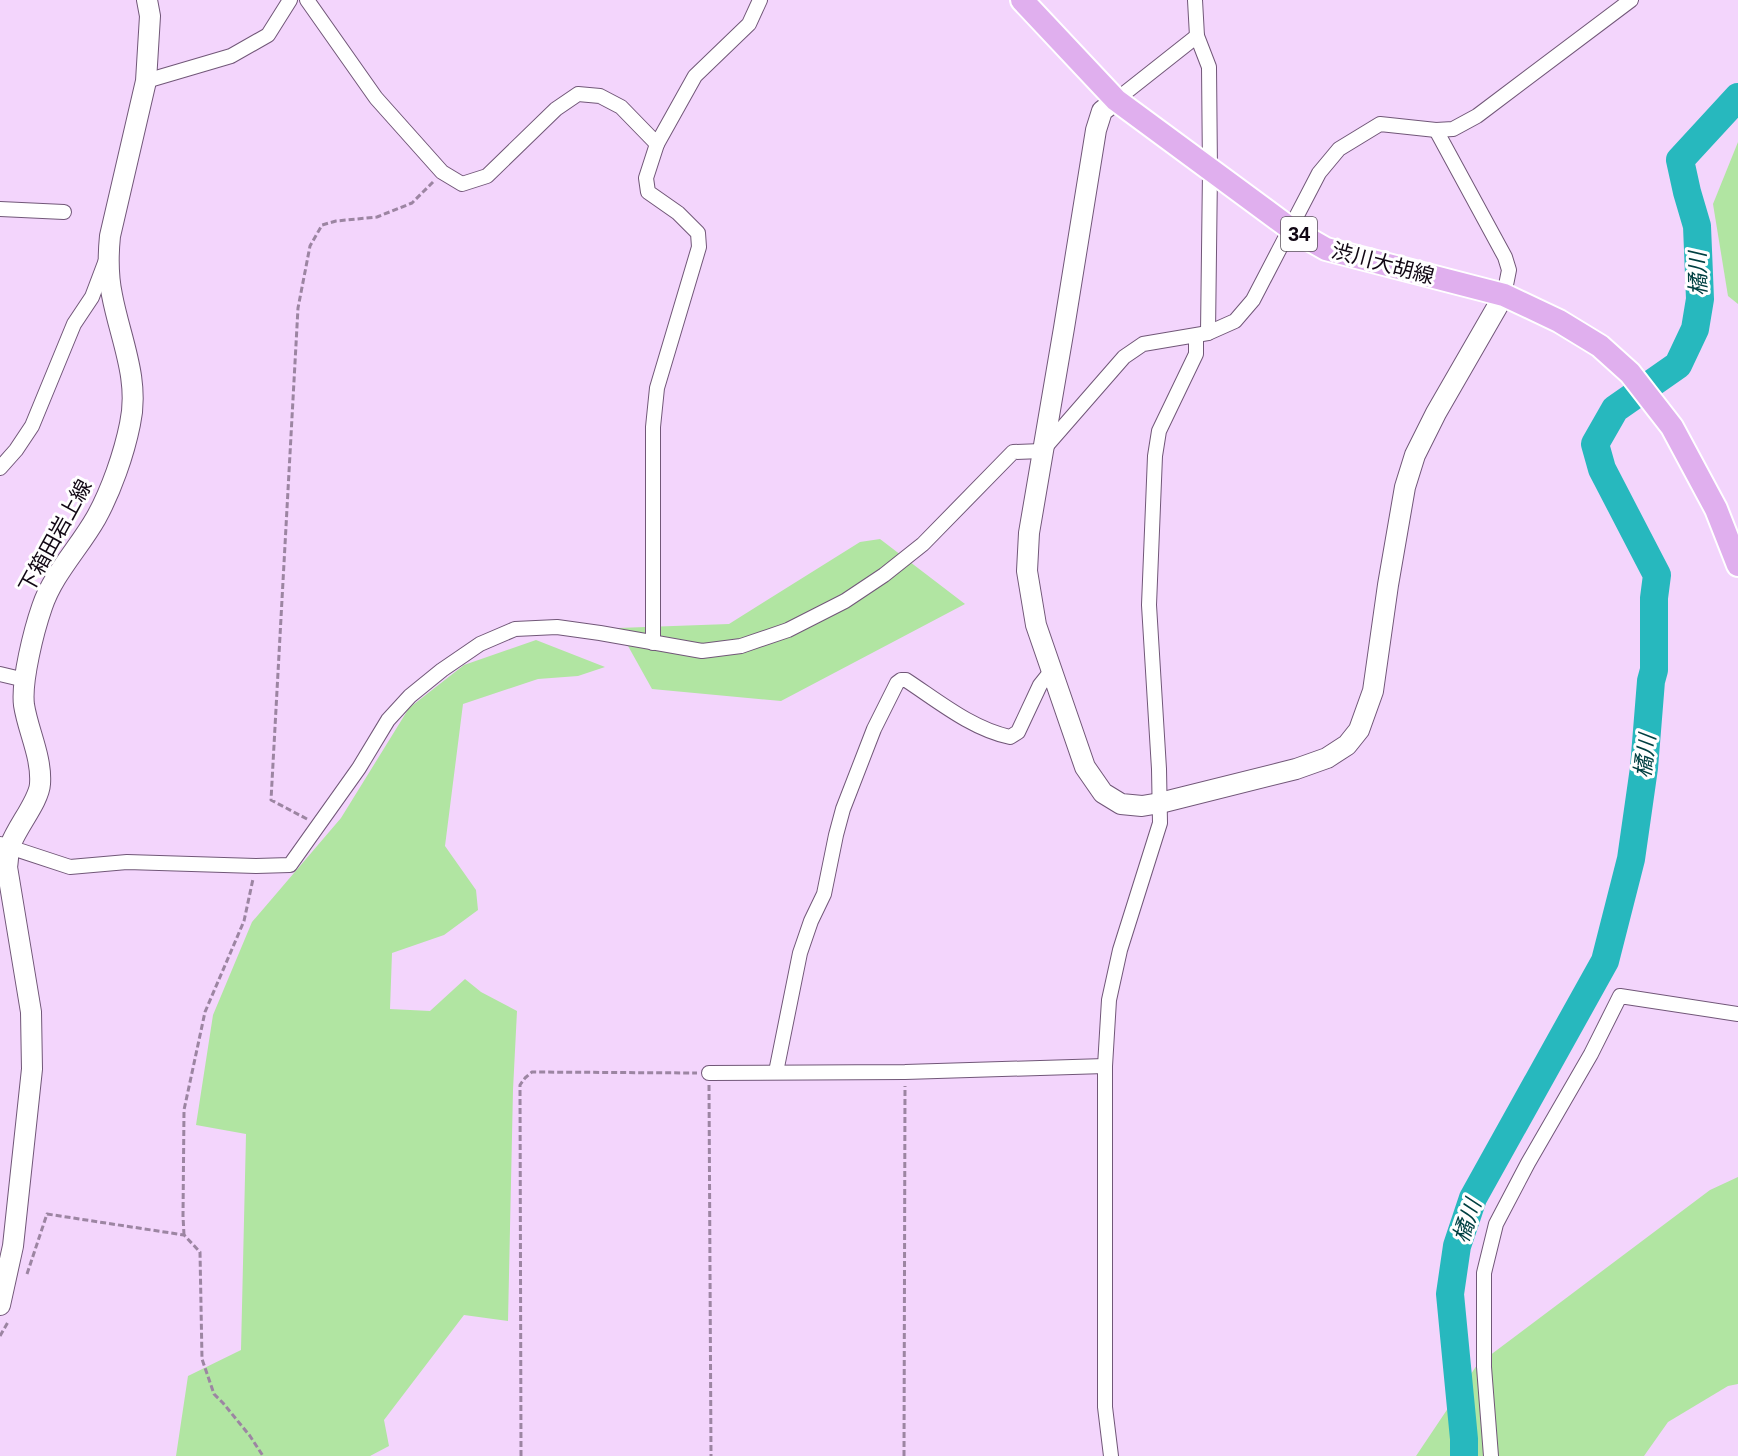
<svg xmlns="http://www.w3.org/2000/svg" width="1738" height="1456" viewBox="0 0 1738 1456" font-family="Arial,'Noto Sans JP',sans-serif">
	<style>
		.green { fill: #b1e5a2 }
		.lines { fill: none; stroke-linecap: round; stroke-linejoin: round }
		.river { stroke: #27b8be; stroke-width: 28 }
		.street-casing { stroke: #715778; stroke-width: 16 }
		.secondary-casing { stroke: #715778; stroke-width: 22 }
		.primary-casing { stroke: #fff; stroke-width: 26 }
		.path { stroke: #9c85a2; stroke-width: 3; stroke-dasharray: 6 3; stroke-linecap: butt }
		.street { stroke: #fff; stroke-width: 14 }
		.secondary { stroke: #fff; stroke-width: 20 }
		.primary { stroke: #e0afee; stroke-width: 22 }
		.labels { text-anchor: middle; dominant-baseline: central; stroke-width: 6; stroke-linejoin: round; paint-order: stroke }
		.shield { fill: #fff; stroke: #58515a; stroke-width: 1.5 }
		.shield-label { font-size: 20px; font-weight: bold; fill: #110714 }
		.street-label { font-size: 21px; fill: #110714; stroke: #fff }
		.water-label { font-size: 22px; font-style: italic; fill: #004042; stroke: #fff }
	</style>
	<rect width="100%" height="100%" fill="#f3d5fc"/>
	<g class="green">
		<polygon points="1738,142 1738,304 1728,296 1713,204"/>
		<polygon points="880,539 965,604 781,701 652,689 618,628 729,624 860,542"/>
		<polygon points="536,640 605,667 578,676 538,679 463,704 445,846 476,890 478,910 444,935 392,953 390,1009 430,1011 465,979 481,992 517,1011 513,1090 508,1321 464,1315 384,1420 389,1446 370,1456 176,1456 188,1376 241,1350 246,1134 196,1125 213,1015 252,922 341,818 409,708 464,665"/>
		<polygon points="1738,1177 1738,1384 1728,1386 1668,1422 1644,1456 1416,1456 1477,1365 1710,1190"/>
	</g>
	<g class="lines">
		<polyline class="river" points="1464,1456 1464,1439 1450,1294 1457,1246 1473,1198 1605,961 1631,859 1644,768 1651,681 1654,670 1654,598 1657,575 1602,469 1595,444 1615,409 1678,365 1695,329 1700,299 1697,226 1687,192 1680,160 1738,97"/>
		<g class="street-casing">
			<g id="street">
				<polyline points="307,0 376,98 442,172 462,184 487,176 556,109 578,94 600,96 621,107 657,144 695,76 749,24 760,0"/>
				<polyline points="1195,0 1197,36 1209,67 1210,171 1208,333"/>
				<polyline points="146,81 231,56 268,35 290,0"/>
				<polyline points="1116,100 1197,36"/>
				<polyline points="1436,130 1505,257 1509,270 1504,295"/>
				<polyline points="0,209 64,212"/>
				<polyline points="0,468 16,450 32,426 74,324 92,297 106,260"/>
				<polyline points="653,643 653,427 657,388 699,247 698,233 678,213 648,192 646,178 657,144"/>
				<polyline points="0,674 25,680"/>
				<polyline points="0,844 70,867 127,862 256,866 290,865 359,768 388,720 410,696 442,670 480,644 515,629 557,627 600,633 702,651 741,646 788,630 845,601 884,575 923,544 1013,452 1042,451 1124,357 1143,344 1208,333 1235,321 1253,300 1319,173 1339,149 1380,124 1436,130 1453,129 1477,116 1631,0"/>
				<path d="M776 1072 800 953 811 921 824 894 836 835 843 809 874 729 897 683 901 680H906C938 701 972 729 1010 737L1018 732 1040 685 1052 670"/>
				<polyline points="709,1073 905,1072 1105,1066"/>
				<polyline points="1111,1456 1105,1407 1105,1066 1109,1000 1120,950 1160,823 1159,769 1149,605 1155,456 1159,431 1196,354 1196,336"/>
				<polyline points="1491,1456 1484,1367 1484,1273 1496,1224 1528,1163 1591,1054 1620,996 1738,1014"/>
			</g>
		</g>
		<g class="secondary-casing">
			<g id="secondary">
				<polyline points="1116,100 1102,111 1096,130 1064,328 1029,533 1027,571 1036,625 1085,767 1103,793 1121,804 1142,806 1160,803 1296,769 1327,758 1347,745 1359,730 1373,691 1388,585 1405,487 1415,455 1436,413 1504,295"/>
				<path d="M0 1305 13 1246 32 1069 31 1012 7 867C8 862 8 855 9 849 14 830 39 802 40 784 42 757 28 731 24 705 21 681 34 630 42 607 53 574 79 548 96 518 111 491 124 454 130 424 140 379 120 338 112 295 108 276 108 256 110 236L146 81 150 16 147 0"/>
			</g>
		</g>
		<g class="primary-casing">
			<polyline id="primary" points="1022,0 1116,100 1291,229 1326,249 1504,295 1559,321 1600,346 1630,373 1672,427 1716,509 1738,565"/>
		</g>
		<g class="path">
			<polyline points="307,819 271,800 298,308 310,246 322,225 336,221 377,217 412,203 433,182"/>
			<polyline points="709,1085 711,1456"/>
			<polyline points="184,1235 183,1216 184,1110 205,1012 244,921 253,879"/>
			<polyline points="27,1274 47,1214 184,1235 200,1252 202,1359 214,1394 223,1403 250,1436 263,1456"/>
			<polyline points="0,1336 8,1322"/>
			<polyline points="521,1456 520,1085 525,1078 532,1072 697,1073"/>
			<polyline points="904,1456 905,1086"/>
		</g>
		<use href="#street" class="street"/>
		<use href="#secondary" class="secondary"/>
		<use href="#primary" class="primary"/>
	</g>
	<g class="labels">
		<rect class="shield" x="1281" y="217" width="36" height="34" rx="4.5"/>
		<g class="shield-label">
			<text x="1299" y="234">34</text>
		</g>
		<g class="street-label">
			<text transform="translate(1383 263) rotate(15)">渋川大胡線</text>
			<text transform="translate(55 536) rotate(-61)">下箱田岩上線</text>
		</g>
		<g class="water-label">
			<text transform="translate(1698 274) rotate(-91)">橘川</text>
			<text transform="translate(1645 756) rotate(-83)">橘川</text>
			<text transform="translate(1467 1221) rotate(-71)">橘川</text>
		</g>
	</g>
</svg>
